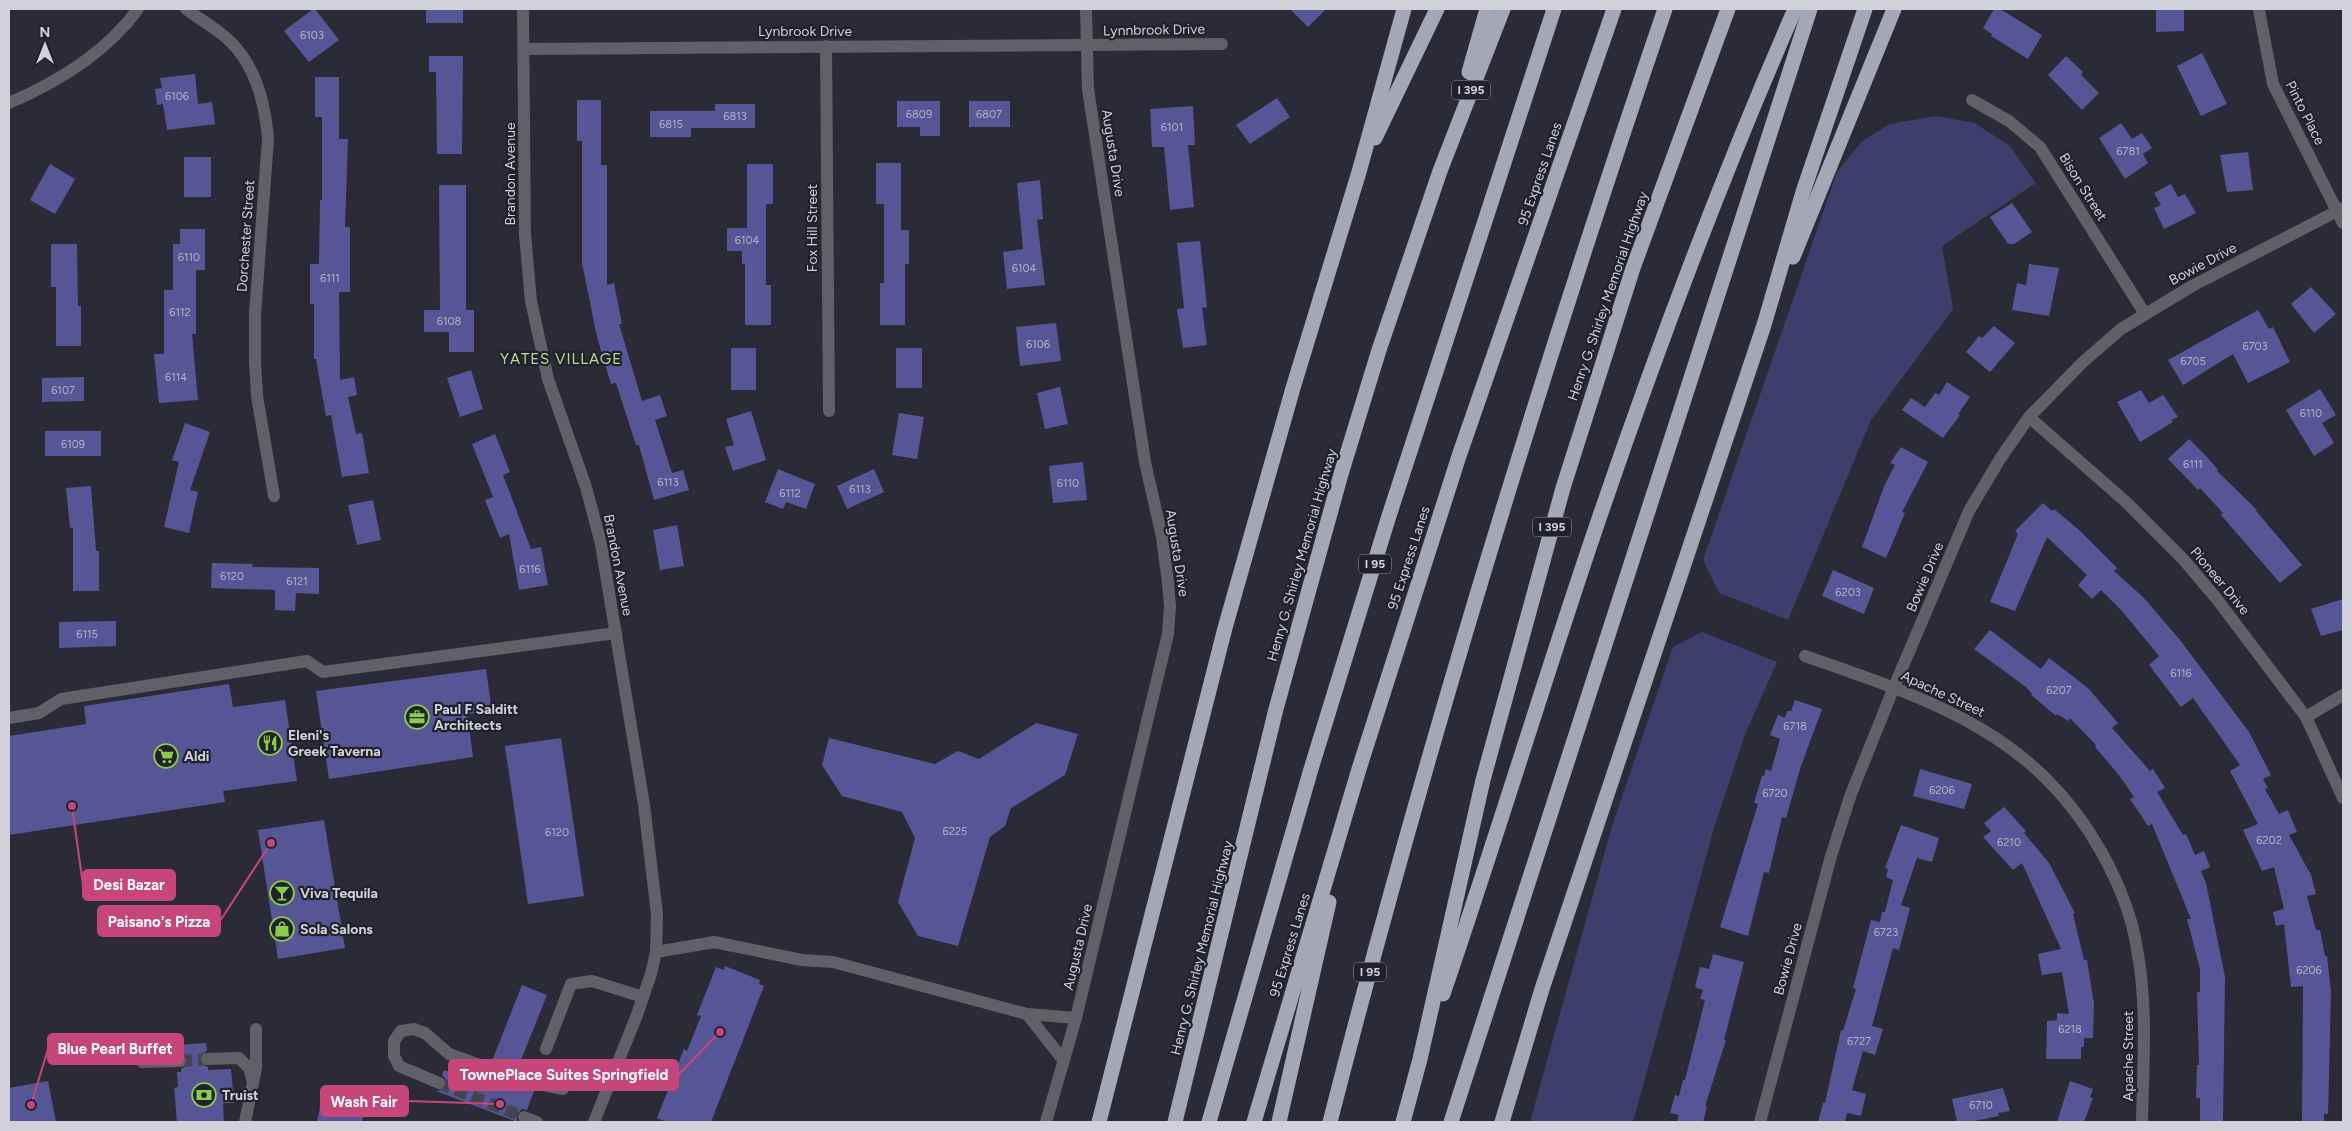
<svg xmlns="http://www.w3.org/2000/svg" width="2352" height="1131" viewBox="0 0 2352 1131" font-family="Figtree,sans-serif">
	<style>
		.green { fill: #3e3e6d }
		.building { fill: #565696 }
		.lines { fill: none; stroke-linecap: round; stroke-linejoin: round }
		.minor-tunnel { stroke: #43444f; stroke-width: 12; stroke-dasharray: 12 6; stroke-linecap: butt }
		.minor { stroke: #606066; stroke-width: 12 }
		.highway { stroke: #a6a7b6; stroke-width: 15 }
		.labels { text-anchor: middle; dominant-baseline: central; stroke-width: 4.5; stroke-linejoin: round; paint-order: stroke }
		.number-label { font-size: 11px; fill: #b2b2c8 }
		.shield { fill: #21212c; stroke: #9c9ca5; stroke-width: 1 }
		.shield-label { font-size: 12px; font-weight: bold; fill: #d1d1d9 }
		.street-label { font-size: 14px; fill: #d1d1d9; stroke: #21212c }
		.poi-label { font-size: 14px; font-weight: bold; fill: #d1d1d9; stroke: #21212c; text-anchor: start }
		.neighbourhood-label { font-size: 15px; letter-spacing: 1px; fill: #b5dc97; stroke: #21212c }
		.leader { fill: none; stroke: #c6467a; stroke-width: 2 }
		.callout-dot { fill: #c6467a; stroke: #21212c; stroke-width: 2 }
		.callout { fill: #c6467a; stroke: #c6467a; stroke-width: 2 }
		.callout-label { font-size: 15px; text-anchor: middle; font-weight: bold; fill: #fff }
	</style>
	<rect width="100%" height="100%" fill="#2a2b37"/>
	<g class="green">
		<polygon points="1936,116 1975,123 2010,146 2036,183 1942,246 1953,309 1871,420 1788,620 1719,593 1703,560 1837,172 1862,141 1890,124"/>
		<polygon points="1702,632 1777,662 1746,732 1714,828 1633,1122 1530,1122 1612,826 1673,647"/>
	</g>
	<g class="building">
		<polygon points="313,9 315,9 339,40 309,62 284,31"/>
		<rect x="426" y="9" width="37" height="14"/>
		<polygon points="1290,9 1326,9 1308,27"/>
		<polygon points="1994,9 2000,9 2042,35 2028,59 1991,36 1992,34 1983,28"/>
		<polygon points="2156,9 2184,9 2184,31 2156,32"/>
		<polygon points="2202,53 2227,104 2201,116 2177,66"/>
		<polygon points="429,56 463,56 462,154 437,154 436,72 429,72"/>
		<polygon points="2066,56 2083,72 2081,75 2099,93 2082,110 2048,75"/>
		<polygon points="195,74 198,104 212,102 215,124 167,130 163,104 157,105 155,89 162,88 160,78"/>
		<polygon points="315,77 339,77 339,139 348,139 345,227 350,227 350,292 339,292 340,380 354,377 357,395 348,397 356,434 362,433 369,473 342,477 331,415 326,416 316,359 314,359 314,304 310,304 310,264 319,264 320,200 322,200 322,117 315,117"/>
		<polygon points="1277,98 1290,117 1250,144 1236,125"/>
		<polygon points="577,100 601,100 601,165 607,165 607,285 614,283 622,324 619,324 642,401 660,395 667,416 655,420 672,473 683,470 689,490 654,500 639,445 636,445 616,383 611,384 597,337 582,263 582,141 577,141"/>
		<polygon points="897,101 940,101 940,136 920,136 920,127 897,127"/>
		<rect x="969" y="101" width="41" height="26"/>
		<polygon points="715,104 755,104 755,128 691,128 691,137 650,137 650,111 715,111"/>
		<polygon points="1193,106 1195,145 1188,145 1194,207 1170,210 1164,147 1152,147 1150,109"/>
		<polygon points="2121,123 2132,139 2142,133 2152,148 2143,154 2148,163 2125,179 2099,138"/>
		<polygon points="2248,152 2253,190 2227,192 2220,155"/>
		<rect x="184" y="157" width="27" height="40"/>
		<polygon points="876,163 901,163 901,230 909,230 909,264 905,264 905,325 880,325 880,283 884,283 884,204 876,204"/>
		<polygon points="50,164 75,179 55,214 30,200"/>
		<polygon points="747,164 773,164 773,204 766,204 766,285 771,285 771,325 745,325 745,264 742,264 742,251 727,251 727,228 747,228"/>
		<polygon points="1040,180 1043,219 1037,220 1045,285 1007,289 1003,252 1023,249 1017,183"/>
		<polygon points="2171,184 2178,197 2185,194 2196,213 2164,229 2154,208 2161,205 2154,193"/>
		<polygon points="439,185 466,185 466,310 474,310 474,352 449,352 449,332 424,332 424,310 440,310"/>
		<polygon points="2012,203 2032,232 2014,244 2008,244 1990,217"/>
		<polygon points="180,229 205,229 205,270 196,270 196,334 192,334 198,400 159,403 154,354 164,354 164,290 173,290 173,244 180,244"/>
		<polygon points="1200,241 1207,307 1202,308 1207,345 1183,348 1177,309 1184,308 1177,243"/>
		<polygon points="51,244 77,244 78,306 81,306 81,346 56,346 56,287 51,287"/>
		<polygon points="2029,264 2059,268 2049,316 2012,310 2017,283 2026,285"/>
		<polygon points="2311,287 2336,314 2314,333 2291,304"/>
		<polygon points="2258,310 2269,329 2273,327 2290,362 2248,383 2233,354 2183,385 2168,360"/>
		<polygon points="1056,323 1061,361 1020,366 1016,327"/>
		<polygon points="1994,326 2015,343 1990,372 1966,352 1979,336 1982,338"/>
		<rect x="731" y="348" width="25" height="42"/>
		<rect x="896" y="348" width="26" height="40"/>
		<polygon points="471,370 483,409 460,417 447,378"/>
		<polygon points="84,377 84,401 42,402 42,378"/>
		<polygon points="1947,382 1970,397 1958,414 1960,415 1943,438 1902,410 1911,398 1925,407 1935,393 1939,395"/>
		<polygon points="1060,387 1068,424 1045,429 1037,393"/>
		<polygon points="2320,389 2336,415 2322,423 2334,443 2314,456 2286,410"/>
		<polygon points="2141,390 2149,403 2163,395 2178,417 2171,420 2173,422 2140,442 2117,402"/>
		<polygon points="751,411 766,460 733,471 725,447 734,445 726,419"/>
		<polygon points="899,413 924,417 917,459 892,455"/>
		<polygon points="185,423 210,432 190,490 198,492 189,533 164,527 179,462 172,460"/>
		<rect x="45" y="431" width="56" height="25"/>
		<polygon points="495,434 510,472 503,475 531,549 541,547 548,585 519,590 509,534 500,538 485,500 493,497 472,444"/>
		<polygon points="2189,439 2206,456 2218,470 2217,471 2257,510 2256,511 2302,565 2280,583 2221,515 2223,513 2200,488 2198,490 2168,459"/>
		<polygon points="1901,447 1928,462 1902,512 1905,513 1886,558 1862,547 1885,484 1895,465 1890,463"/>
		<polygon points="1083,462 1087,500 1053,503 1049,466"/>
		<polygon points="778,469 815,484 806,509 786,502 783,509 765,502"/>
		<polygon points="874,469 884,492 847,509 837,486"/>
		<polygon points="91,486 96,551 99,551 99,591 73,591 73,528 70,528 66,488"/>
		<polygon points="373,500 381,540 357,545 348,505"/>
		<polygon points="2043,503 2052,511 2054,509 2078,529 2117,568 2114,571 2143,597 2180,640 2249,732 2271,775 2263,779 2268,788 2265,789 2279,814 2288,810 2297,832 2289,835 2311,875 2316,894 2307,896 2316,930 2320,930 2325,956 2327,956 2331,992 2328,1114 2324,1114 2324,1122 2302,1122 2303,986 2291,987 2284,924 2276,926 2273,912 2284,909 2274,867 2262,871 2243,830 2258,824 2230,771 2240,765 2193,698 2181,707 2149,665 2159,656 2122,611 2101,590 2092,599 2078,585 2087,575 2047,537 2015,611 1990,602 2018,534 2015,531"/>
		<polygon points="677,525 684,566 660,570 653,530"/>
		<polygon points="212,563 253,564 252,567 319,568 319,594 296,593 295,611 275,610 275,590 211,588"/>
		<polygon points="1833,570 1874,588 1864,614 1822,596"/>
		<polygon points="2343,599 2343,630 2321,636 2311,609"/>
		<polygon points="116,621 116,646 59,648 59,622"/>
		<polygon points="1990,630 2041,669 2049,658 2088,688 2118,723 2112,728 2150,771 2153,769 2165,788 2157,792 2183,835 2186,834 2195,855 2204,851 2210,867 2201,871 2206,883 2225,977 2223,1122 2200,1122 2200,1098 2196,1098 2197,1065 2199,1065 2197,992 2200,992 2200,969 2187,919 2191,919 2152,824 2148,826 2130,799 2134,797 2119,775 2095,747 2096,745 2070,718 2068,721 2057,714 2056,716 2031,695 2032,694 2026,687 1974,649"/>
		<polygon points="486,669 492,712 467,714 473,757 329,779 316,691"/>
		<polygon points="229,684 233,707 285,700 297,781 223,791 225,802 9,835 9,736 86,724 84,706"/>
		<polygon points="1795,700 1822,709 1801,766 1786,818 1782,817 1769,873 1764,872 1748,936 1720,927 1758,804 1754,803 1762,776 1764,776 1766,769 1771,771 1780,739 1770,735 1778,715 1785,718 1787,711 1791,711"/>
		<polygon points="1036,723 1078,734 1065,775 1011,808 1005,826 990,837 958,946 918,936 898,902 915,838 902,812 842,796 822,765 829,738 935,764 958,751 979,759"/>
		<polygon points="561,738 584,896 528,904 505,746"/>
		<polygon points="1920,769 1972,784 1964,809 1913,796"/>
		<polygon points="2004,807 2026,831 2024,833 2049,863 2075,913 2073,914 2084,960 2087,960 2094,1004 2093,1038 2084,1038 2084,1047 2081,1047 2081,1059 2046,1059 2047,1021 2057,1020 2057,1013 2069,1014 2062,972 2042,975 2038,954 2061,949 2022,863 2013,870 1983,837 1991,831 1984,823"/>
		<polygon points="324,820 345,948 278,959 258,830"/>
		<polygon points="1901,825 1939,838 1932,862 1917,858 1901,905 1910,908 1899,950 1893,948 1872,1026 1883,1029 1875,1055 1863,1051 1852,1090 1866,1094 1861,1116 1847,1113 1845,1122 1818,1122 1823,1103 1825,1103 1841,1030 1843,1031 1856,989 1853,988 1871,920 1880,922 1882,912 1885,912 1893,880 1886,877 1888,869 1885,868"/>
		<polygon points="1713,954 1744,962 1724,1040 1726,1040 1705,1106 1707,1106 1703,1122 1677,1122 1679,1115 1670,1113 1675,1095 1679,1096 1683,1080 1685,1080 1705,1000 1700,999 1703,990 1695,987 1700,967 1709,969"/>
		<polygon points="725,966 760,980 759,984 764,986 711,1122 667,1122 657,1118 684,1049 687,1051 701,1016 697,1015 716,967 724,970"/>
		<polygon points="522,985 547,995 517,1070 492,1061"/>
		<polygon points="206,1043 207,1051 200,1055 200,1063 208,1067 208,1070 231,1069 234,1103 223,1103 224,1122 177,1122 174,1088 178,1087 177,1072 181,1072 181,1069 187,1065 188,1061 187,1056 180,1053 179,1045"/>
		<polygon points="444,1070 477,1083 480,1074 534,1091 527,1110 522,1109 517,1114 517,1122 436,1091 443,1090 447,1086 446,1079 442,1075"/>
		<polygon points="48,1081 56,1122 9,1122 9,1088"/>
		<polygon points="2070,1081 2093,1089 2090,1097 2093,1098 2084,1122 2057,1122"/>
		<polygon points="2003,1088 2010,1111 1998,1113 1999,1116 1969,1122 1957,1122 1952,1099"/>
		<polygon points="322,1097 366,1107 362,1122 317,1122"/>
	</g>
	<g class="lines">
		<g class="minor-tunnel">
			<polyline points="180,1061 207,1059"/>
			<polyline points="439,1083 524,1117"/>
		</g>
		<g class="minor">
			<path d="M186 9C198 18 212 26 224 36 255 61 265 102 268 139L255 315V362L257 396 274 496"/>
			<polyline points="523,9 525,235 531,301 548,379 586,487 601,544 644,805 657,914 656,952 651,974 637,1015 594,1122"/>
			<polyline points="2259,10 2273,84 2343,223"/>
			<polyline points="826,46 829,411"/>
			<polyline points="524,49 1222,44"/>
			<polyline points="1972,100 2009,121 2040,147 2145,314"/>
			<path d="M9 103C58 82 106 53 138 9"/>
			<polyline points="2029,417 2126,502 2183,559 2216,598 2306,717 2343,798"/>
			<path d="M1805 656C1928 699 2034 731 2102 853 2118 882 2132 916 2137 949 2148 1006 2143 1065 2142 1122"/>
			<polyline points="2306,717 2343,695"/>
			<polyline points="9,718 39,713 61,699 307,661 323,672 616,633"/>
			<polyline points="656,952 714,942 802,960 833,962 1027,1014 1076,1018"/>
			<polyline points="1027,1014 1064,1061"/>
			<polyline points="546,1049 571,984 592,981 643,997"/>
			<polyline points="207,1059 239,1058 249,1068 253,1082"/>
			<polyline points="142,1062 180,1061"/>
			<polyline points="439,1083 399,1066 394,1056 394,1041 401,1031 414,1029 425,1033 449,1054 524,1081 563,1089"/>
			<polyline points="524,1117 537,1122"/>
			<polyline points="245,1122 256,1068 256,1029"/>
			<polyline points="1046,1122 1076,1018 1162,659 1168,634 1170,606 1168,583 1162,537 1145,462 1088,89 1086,9"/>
			<polyline points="1760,1122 1831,856 1851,794 1894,687 1969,511 2000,459 2029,417 2083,362 2121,329 2192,286 2343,208"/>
		</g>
		<g class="highway">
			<polyline points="1469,72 1487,9"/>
			<polyline points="1375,138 1437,9"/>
			<polyline points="1793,257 1894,9"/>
			<path d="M1443 994C1493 848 1538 700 1587 554 1649 370 1717 187 1795 9"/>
			<polyline points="1099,1122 1225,628 1293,388 1359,172 1404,9"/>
			<polyline points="1175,1122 1276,709 1341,474 1379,350 1440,171 1503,9"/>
			<polyline points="1209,1122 1311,769 1388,519 1554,9"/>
			<polyline points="1254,1122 1359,769 1459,456 1614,9"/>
			<polyline points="1279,1122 1329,902"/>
			<path d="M1330 1122C1426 747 1540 376 1665 9"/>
			<polyline points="1403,1122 1420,1059 1483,780 1563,488 1633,268 1728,9"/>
			<polyline points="1451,1122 1810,9"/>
			<polyline points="1502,1122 1542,989 1764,325 1803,192 1865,9"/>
		</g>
	</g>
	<defs>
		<g id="office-ring" transform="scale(1.25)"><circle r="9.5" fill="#21212c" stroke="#8ace47" stroke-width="1.5"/><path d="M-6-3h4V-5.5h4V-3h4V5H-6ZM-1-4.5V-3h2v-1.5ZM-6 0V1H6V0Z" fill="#8ace47"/></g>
		<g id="restaurant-ring" transform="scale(1.25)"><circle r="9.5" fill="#21212c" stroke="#8ace47" stroke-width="1.5"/><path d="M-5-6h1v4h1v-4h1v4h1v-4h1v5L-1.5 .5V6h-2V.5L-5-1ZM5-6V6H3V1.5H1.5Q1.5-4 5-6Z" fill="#8ace47"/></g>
		<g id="supermarket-ring" transform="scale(1.25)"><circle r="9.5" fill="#21212c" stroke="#8ace47" stroke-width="1.5"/><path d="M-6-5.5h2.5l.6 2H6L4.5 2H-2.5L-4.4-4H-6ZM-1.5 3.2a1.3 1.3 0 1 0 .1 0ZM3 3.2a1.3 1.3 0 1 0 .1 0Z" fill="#8ace47"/></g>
		<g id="bar-ring" transform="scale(1.25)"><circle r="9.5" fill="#21212c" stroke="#8ace47" stroke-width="1.5"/><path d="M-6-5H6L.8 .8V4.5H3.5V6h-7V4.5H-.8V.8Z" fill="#8ace47"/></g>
		<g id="shop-ring" transform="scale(1.25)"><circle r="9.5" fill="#21212c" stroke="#8ace47" stroke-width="1.5"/><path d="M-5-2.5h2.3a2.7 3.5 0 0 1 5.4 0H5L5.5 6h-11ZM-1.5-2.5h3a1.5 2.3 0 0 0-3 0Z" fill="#8ace47"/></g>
		<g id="bank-ring" transform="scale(1.25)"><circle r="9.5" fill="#21212c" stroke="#8ace47" stroke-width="1.5"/><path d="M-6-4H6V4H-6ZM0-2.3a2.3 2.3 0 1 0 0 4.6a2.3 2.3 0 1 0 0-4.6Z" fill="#8ace47"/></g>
	</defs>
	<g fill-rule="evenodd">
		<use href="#office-ring" x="417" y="717"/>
		<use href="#restaurant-ring" x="270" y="743"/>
		<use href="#supermarket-ring" x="166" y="756"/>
		<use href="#bar-ring" x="282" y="893"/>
		<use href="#shop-ring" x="282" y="929"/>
		<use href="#bank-ring" x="204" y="1095"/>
	</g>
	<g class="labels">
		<g class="number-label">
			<text x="312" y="35">6103</text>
			<text x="177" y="96">6106</text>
			<text x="919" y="114">6809</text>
			<text x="989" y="114">6807</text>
			<text x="735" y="116">6813</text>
			<text x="671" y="124">6815</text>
			<text x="1172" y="127">6101</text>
			<text x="2128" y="151">6781</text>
			<text x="747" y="240">6104</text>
			<text x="189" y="257">6110</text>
			<text x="1024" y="268">6104</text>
			<text x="330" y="278">6111</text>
			<text x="180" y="312">6112</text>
			<text x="449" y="321">6108</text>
			<text x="1038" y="344">6106</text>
			<text x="2255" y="346">6703</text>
			<text x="2193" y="361">6705</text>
			<text x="176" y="377">6114</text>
			<text x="63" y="390">6107</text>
			<text x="2311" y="413">6110</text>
			<text x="73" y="444">6109</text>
			<text x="2193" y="464">6111</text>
			<text x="668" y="482">6113</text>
			<text x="1068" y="483">6110</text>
			<text x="860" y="489">6113</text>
			<text x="790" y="493">6112</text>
			<text x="530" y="569">6116</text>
			<text x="232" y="576">6120</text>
			<text x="297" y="581">6121</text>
			<text x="1848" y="592">6203</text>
			<text x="87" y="634">6115</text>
			<text x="2181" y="673">6116</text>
			<text x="2059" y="690">6207</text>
			<text x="1795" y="726">6718</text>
			<text x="1942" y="790">6206</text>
			<text x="1775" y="793">6720</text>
			<text x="955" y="831">6225</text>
			<text x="557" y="832">6120</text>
			<text x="2269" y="840">6202</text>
			<text x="2009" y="842">6210</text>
			<text x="1886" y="932">6723</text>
			<text x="2309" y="970">6206</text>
			<text x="2070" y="1029">6218</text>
			<text x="1859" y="1041">6727</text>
			<text x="1981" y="1105">6710</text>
		</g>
		<g class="shield">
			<rect x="1452" y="80.5" width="38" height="19" rx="4"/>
			<rect x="1533" y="517.5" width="38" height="19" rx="4"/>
			<rect x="1359" y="554.5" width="32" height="19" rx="4"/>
			<rect x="1354" y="962.5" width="32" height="19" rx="4"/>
		</g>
		<g class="shield-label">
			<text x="1471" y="90">I 395</text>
			<text x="1552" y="527">I 395</text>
			<text x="1375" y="564">I 95</text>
			<text x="1370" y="972">I 95</text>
		</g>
		<g class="street-label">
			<text transform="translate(1154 30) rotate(-1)">Lynnbrook Drive</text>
			<text x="805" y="31">Lynbrook Drive</text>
			<text transform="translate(2305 113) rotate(63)">Pinto Place</text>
			<text transform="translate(1113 153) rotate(81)">Augusta Drive</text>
			<text transform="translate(510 174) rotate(-90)">Brandon Avenue</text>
			<text transform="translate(1540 174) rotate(-71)">95 Express Lanes</text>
			<text transform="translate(2083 187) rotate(58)">Bison Street</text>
			<text transform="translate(812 228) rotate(-90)">Fox Hill Street</text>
			<text transform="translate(246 236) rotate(-86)">Dorchester Street</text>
			<text transform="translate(2203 264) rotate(-28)">Bowie Drive</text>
			<text transform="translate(1608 296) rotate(-71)">Henry G. Shirley Memorial Highway</text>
			<text transform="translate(1177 553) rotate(81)">Augusta Drive</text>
			<text transform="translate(1302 555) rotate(-74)">Henry G. Shirley Memorial Highway</text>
			<text transform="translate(1409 558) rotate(-72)">95 Express Lanes</text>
			<text transform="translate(618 565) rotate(79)">Brandon Avenue</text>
			<text transform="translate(1925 577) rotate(-67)">Bowie Drive</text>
			<text transform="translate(2220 581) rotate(50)">Pioneer Drive</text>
			<text transform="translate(1943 694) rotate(25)">Apache Street</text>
			<text transform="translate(1290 945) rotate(-73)">95 Express Lanes</text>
			<text transform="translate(1078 947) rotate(-77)">Augusta Drive</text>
			<text transform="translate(1202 948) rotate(-76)">Henry G. Shirley Memorial Highway</text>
			<text transform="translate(1788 959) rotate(-75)">Bowie Drive</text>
			<text transform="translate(2128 1056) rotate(-90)">Apache Street</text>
		</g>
		<g class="poi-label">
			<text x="434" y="709">Paul F Salditt<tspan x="434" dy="16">Architects</tspan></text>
			<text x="288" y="735">Eleni's<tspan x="288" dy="16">Greek Taverna</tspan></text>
			<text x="184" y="756">Aldi</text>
			<text x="300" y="893">Viva Tequila</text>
			<text x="300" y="929">Sola Salons</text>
			<text x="222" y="1095">Truist</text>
		</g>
		<g class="neighbourhood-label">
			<text x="561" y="359">YATES VILLAGE</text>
		</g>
	</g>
	<path class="leader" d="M72 806L83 885M271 843L220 921M31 1105L48 1049M720 1032L678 1075M500 1104L408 1101"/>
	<g class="callout-dot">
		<circle cx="72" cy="806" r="5"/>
		<circle cx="271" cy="843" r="5"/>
		<circle cx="31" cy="1105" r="5"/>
		<circle cx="720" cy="1032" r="5"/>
		<circle cx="500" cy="1104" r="5"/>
	</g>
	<g class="callout">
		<rect x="83" y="870" width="92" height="30" rx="5"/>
		<rect x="98" y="906" width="122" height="30" rx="5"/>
		<rect x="48" y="1034" width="135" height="30" rx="5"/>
		<rect x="449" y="1060" width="229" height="30" rx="5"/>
		<rect x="321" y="1086" width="87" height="30" rx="5"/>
	</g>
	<g class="callout-label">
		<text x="129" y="890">Desi Bazar</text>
		<text x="159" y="927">Paisano's Pizza</text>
		<text x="115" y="1054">Blue Pearl Buffet</text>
		<text x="564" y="1080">TownePlace Suites Springfield</text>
		<text x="364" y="1107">Wash Fair</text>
	</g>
	<rect width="2352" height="1131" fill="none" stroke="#d1d1d9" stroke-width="20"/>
	<g transform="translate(45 45)" stroke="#21212c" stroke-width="4" paint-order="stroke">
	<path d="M0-4L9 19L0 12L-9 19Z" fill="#d1d1d9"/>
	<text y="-8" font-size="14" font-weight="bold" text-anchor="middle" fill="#d1d1d9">N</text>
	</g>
</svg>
